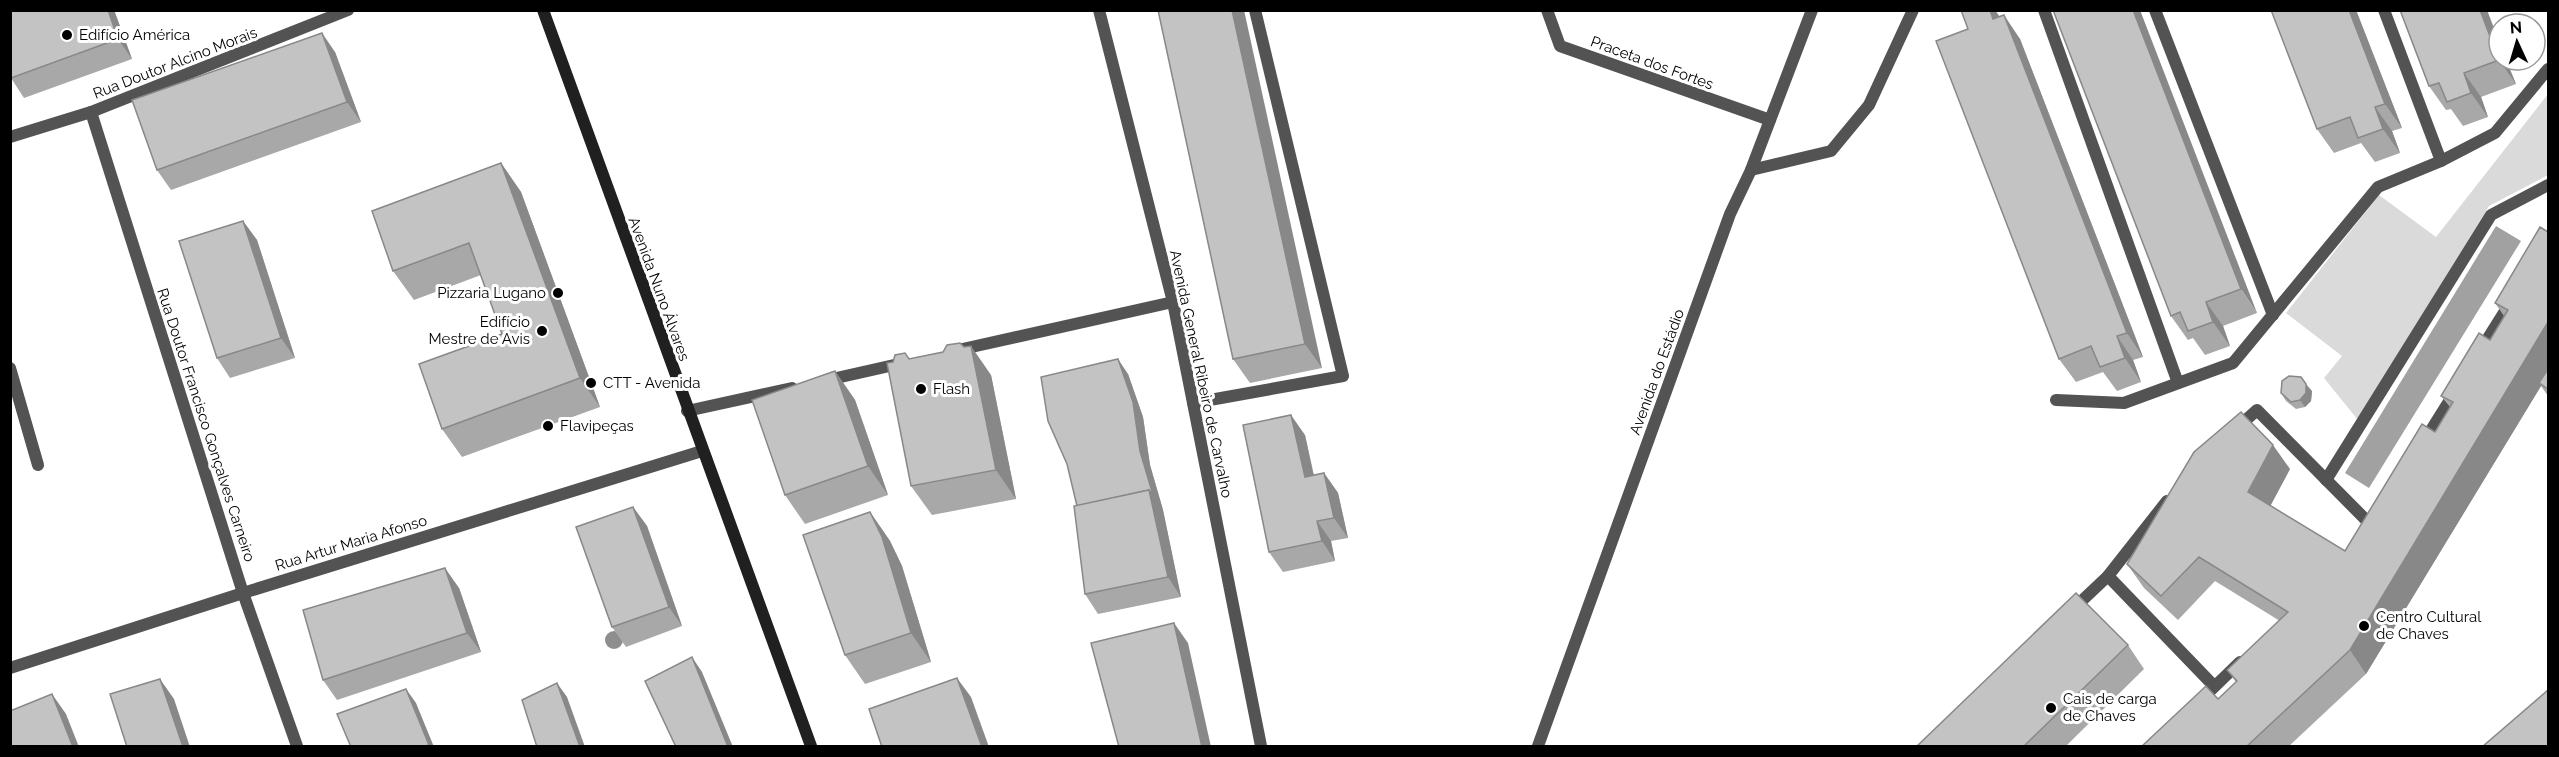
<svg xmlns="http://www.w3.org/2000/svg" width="2559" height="757" viewBox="0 0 2559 757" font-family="Raleway,sans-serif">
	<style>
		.green { fill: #dadada }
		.water { fill: #a1a1a1 }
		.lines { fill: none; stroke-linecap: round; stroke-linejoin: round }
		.service { stroke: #535353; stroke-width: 12 }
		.pedestrian { stroke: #535353; stroke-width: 12 }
		.minor { stroke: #535353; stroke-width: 12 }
		.tertiary { stroke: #535353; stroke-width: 12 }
		.secondary { stroke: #202020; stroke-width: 12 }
		.tree { fill: #8e8e8e }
		.wall { fill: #a8a8a8 }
		.shaded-wall { fill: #888 }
		.building { fill: #c3c3c3; stroke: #888; stroke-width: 1.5 }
		.poi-dot { fill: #000; stroke: #fff; stroke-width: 2 }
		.labels { text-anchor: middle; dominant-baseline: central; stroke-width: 6; stroke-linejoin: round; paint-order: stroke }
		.poi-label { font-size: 15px; fill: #000; stroke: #fff; text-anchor: start }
		.street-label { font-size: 15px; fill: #000; stroke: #fff }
	</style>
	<rect width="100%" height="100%" fill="#fff"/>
	<polygon class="green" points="2548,94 2548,175 2489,206 2358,420 2324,378 2342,356 2286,313 2379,195 2436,237"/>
	<polygon class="water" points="2496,226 2521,241 2369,488 2345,473"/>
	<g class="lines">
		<g class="service">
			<polyline points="2044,10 2178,383"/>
			<polyline points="2155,10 2273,315"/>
			<polyline points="2384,10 2441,161"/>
			<polyline points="2056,400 2124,403 2233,363 2378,187 2441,161 2495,133 2548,69"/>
			<polyline points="1193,403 1343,376 1255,10"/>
		</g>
		<g class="pedestrian">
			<polyline points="2480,351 2512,300"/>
			<polyline points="2237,428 2257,410 2372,526"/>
			<polyline points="2423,443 2455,392"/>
			<polyline points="2326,480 2491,215 2548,185"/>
			<polyline points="2167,501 2108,576 2214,686"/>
			<polyline points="2209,692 2240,662"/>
		</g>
		<g class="minor">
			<polyline points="1099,10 1173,302 1261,746"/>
			<polyline points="1547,10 1560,46 1770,120"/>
			<polyline points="91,112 243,593 297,746"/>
			<polyline points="10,137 91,112 348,10"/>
			<polyline points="1751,170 1831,151 1869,105 1913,10"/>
			<polyline points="958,350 1173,302"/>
			<polyline points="10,368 38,465"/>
			<polyline points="823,381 903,363"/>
			<polyline points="687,411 792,388"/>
			<polyline points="2072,610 2108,576"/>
			<polyline points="10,668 243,593 702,451"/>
		</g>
		<polyline class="tertiary" points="1538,746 1730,214 1751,170 1812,10"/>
		<polyline class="secondary" points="543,10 811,746"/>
	</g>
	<circle class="tree" cx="614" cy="640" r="9"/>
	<g class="wall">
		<polygon points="10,10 114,10 132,59 24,98 11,78"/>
		<polygon points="1158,10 1322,368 1250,383 1233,359"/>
		<polygon points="1961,10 1995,10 2000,17 2020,39 2143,357 2133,360 2141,382 2117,391 2103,372 2076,382 2059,359 1968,29"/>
		<polygon points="2053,10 2257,313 2223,326 2230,346 2205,355 2193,338 2188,340 2171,316"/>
		<polygon points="2356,10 2402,128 2392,131 2400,153 2375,162 2361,143 2334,153 2317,129"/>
		<polygon points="335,52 361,122 171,190 157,170"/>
		<polygon points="2499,60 2506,60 2516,84 2481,97 2488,117 2463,126 2451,109 2446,110 2429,86"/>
		<polygon points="501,163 521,192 600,407 462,457 442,429 502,334 481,275 414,300 393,271"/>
		<polygon points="243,221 257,240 295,358 230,378 217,358"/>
		<polygon points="2548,232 2548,396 2541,386 2366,674 2288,747 2141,747 2218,699 2236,682 2227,670 2280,621 2215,581 2178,620 2144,588 2127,564 2290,469 2270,506 2345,551 2435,432 2450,407 2441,396 2490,340 2504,316 2495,303"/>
		<polygon points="909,359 991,375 1016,499 932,515 911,486"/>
		<polygon points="835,371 855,400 888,495 805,524 785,495"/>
		<polygon points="1128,374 1143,417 1150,465 1163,510 1181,597 1098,614 1085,594"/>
		<polygon points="2312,391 2311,401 2305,407 2296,409 2286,401 2281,393"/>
		<polygon points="1305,435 1314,475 1324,473 1338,493 1348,538 1331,541 1335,561 1283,572 1269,552"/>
		<polygon points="633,507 647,526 682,626 626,647 612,627"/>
		<polygon points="870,512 890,541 902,566 931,662 865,684 845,655"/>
		<polygon points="459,588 481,652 337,700 323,680"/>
		<polygon points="2128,645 2144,669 2065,747 1916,747"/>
	</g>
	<g class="shaded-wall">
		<polygon points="108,10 114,10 132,59 118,39"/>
		<polygon points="1232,10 1244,10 1322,368 1305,344"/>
		<polygon points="1990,10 1995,10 2000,18 1993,19"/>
		<polygon points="2133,10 2140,10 2257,313 2241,289"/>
		<polygon points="2349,10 2356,10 2402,128 2385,104"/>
		<polygon points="2480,10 2487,10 2499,41 2499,60"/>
		<polygon points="2004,15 2020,39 2143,357 2127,333"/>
		<polygon points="322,33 335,52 361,122 347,102"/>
		<polygon points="2499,60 2506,60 2516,84"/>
		<polygon points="2464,73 2481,97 2488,117 2471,93"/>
		<polygon points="2375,107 2392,131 2400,153 2383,129"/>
		<polygon points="501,163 521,192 600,407 580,378"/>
		<polygon points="243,221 257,240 295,358 281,338"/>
		<polygon points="2206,302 2223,326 2230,346 2213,322"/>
		<polygon points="2548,322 2548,374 2539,383 2541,386 2366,674 2350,650"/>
		<polygon points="2117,336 2133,360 2141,382 2125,358"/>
		<polygon points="971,346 991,375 1016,499 996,470"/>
		<polygon points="1118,359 1128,374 1143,417 1150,465 1163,510 1181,597 1168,577 1140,451"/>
		<polygon points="835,371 855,400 888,495 868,466"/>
		<polygon points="2306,384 2312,391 2311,401 2305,407 2300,400"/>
		<polygon points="1291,415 1305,435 1318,497 1305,477"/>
		<polygon points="2273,445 2290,469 2265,516 2248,492"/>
		<polygon points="1324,473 1338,493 1348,538 1334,518"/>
		<polygon points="633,507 647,526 682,626 669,607"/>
		<polygon points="870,512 890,541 902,566 931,662 911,633"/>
		<polygon points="1317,521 1331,541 1335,561 1322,541"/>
		<polygon points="445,568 459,588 481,652 467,633"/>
		<polygon points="1174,623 1188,643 1211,747 1202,747"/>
		<polygon points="692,657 702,672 733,747 728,747"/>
		<polygon points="957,678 971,697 989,747 982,747"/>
		<polygon points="160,679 174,699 190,747 183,747"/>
		<polygon points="557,683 567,697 585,747 580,747"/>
		<polygon points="406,689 416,703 434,747 430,747 429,745"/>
		<polygon points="52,694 66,714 79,747 73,747"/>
	</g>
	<g class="building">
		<polygon points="10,10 108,10 118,39 11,78"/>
		<polygon points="1158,10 1232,10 1305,344 1233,359"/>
		<polygon points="1961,10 1990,10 1993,19 2004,15 2127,333 2117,336 2125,358 2100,367 2091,346 2059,359 1936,41 1968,29"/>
		<polygon points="2053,10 2133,10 2241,289 2206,302 2213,322 2188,331 2180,312 2171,316"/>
		<polygon points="2271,10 2349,10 2385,104 2375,107 2383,129 2358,138 2350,117 2317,129"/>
		<polygon points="2400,10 2480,10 2499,60 2464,73 2471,93 2447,102 2439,83 2429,86"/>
		<polygon points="322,33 347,102 157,170 132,100"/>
		<polygon points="501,163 580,378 442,429 419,364 502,334 469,243 393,271 372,211"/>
		<polygon points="243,221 281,338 217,358 179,241"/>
		<polygon points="2540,227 2548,232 2548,322 2350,650 2246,747 2141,747 2206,686 2218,699 2237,681 2227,670 2288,612 2199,557 2161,596 2127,564 2194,452 2241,412 2273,445 2248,492 2345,551 2422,424 2435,432 2453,402 2441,396 2479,333 2490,340 2508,310 2495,303"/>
		<polygon points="960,343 964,347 971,346 996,470 911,486 887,363 893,362 895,355 905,353 909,359 943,352 947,345"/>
		<polygon points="1118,359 1133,402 1140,451 1153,495 1149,490 1077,506 1067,464 1048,421 1041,377"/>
		<polygon points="2548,369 2548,389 2539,383"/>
		<polygon points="835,371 868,466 785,495 752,400"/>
		<polygon points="2289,376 2301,377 2306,384 2306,393 2300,400 2291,402 2281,393 2282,381"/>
		<polygon points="1291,415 1305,477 1324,473 1334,518 1317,521 1322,541 1269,552 1243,425"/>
		<polygon points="1149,490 1168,577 1085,594 1074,506"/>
		<polygon points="633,507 669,607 612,627 576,527"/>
		<polygon points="870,512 882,537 911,633 845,655 803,535"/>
		<polygon points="445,568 467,633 323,680 303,610"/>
		<polygon points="2076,593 2128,645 2023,747 1916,747"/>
		<polygon points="1174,623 1202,747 1119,747 1091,643"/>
		<polygon points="692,657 728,747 676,747 645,681"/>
		<polygon points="957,678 982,747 882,747 869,709"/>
		<polygon points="160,679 183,747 127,747 110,694"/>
		<polygon points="557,683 580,747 537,747 522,700"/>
		<polygon points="406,689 429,745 422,747 351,747 337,714"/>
		<polygon points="2548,690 2548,747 2482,747"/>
		<polygon points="52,694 73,747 10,747 10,711"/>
	</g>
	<g class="poi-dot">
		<circle cx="67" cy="35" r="6"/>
		<circle cx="558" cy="293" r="6"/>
		<circle cx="542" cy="331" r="6"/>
		<circle cx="591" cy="383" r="6"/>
		<circle cx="921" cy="389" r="6"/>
		<circle cx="548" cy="426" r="6"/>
		<circle cx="2364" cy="626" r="6"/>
		<circle cx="2051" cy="708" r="6"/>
	</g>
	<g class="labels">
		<g class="poi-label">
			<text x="79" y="35">Edifício América</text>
			<text x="546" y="293" text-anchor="end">Pizzaria Lugano</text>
			<text x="530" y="322" text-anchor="end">Edifício<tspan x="530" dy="17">Mestre de Avis</tspan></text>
			<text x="603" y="383">CTT - Avenida</text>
			<text x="933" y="389">Flash</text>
			<text x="560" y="426">Flavipeças</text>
			<text x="2376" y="617">Centro Cultural<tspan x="2376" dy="17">de Chaves</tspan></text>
			<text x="2063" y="699">Cais de carga<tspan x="2063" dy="17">de Chaves</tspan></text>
		</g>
		<g class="street-label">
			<text transform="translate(175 63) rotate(-21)">Rua Doutor Alcino Morais</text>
			<text transform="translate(1652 63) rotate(20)">Praceta dos Fortes</text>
			<text transform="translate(659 289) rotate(70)">Avenida Nuno Álvares</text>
			<text transform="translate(1657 372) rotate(-70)">Avenida do Estádio</text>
			<text transform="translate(1201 374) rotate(78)">Avenida General Ribeiro de Carvalho</text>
			<text transform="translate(206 425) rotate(72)">Rua Doutor Francisco Gonçalves Carneiro</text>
			<text transform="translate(351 543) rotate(-17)">Rua Artur Maria Afonso</text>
		</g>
	</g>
	<rect width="2559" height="757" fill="none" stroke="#000000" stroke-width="24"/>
	<g transform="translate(2517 42) rotate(356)"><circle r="28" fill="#ffffff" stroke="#999999" stroke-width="1.5"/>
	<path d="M0-4.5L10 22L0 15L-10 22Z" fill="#000000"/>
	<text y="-9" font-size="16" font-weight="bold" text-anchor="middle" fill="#000000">N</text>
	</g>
</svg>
